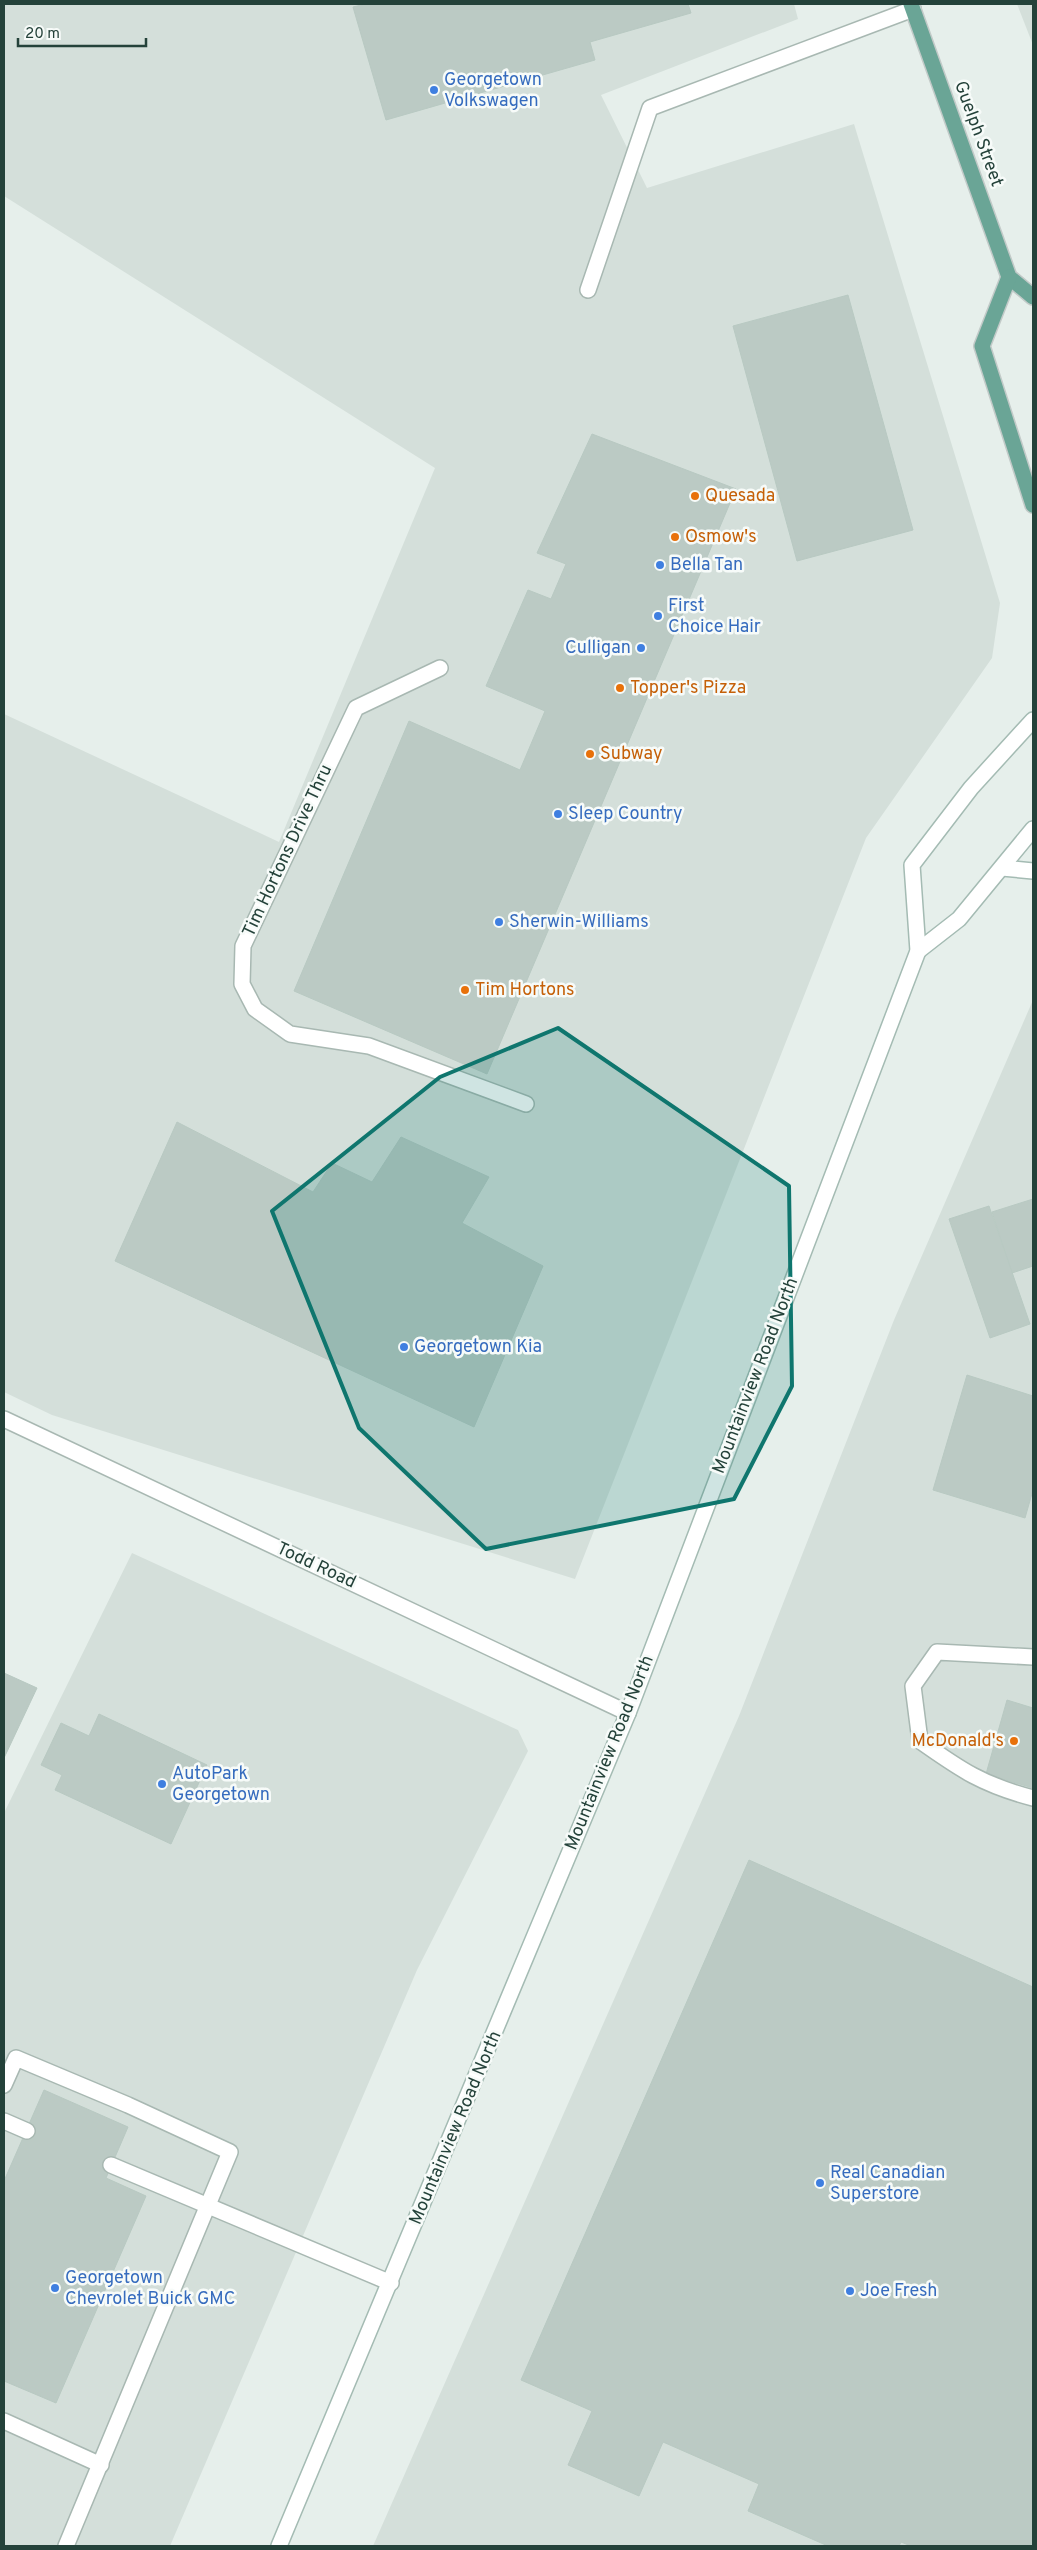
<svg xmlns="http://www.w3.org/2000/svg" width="1037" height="2550" viewBox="0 0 1037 2550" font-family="Overpass,sans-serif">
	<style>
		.built { fill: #d4dfda }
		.building { fill: #bbcac4; stroke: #b8c9c2 }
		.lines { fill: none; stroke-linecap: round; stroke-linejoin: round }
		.service-casing { stroke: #a8b8b2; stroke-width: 18 }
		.minor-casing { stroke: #a8b8b2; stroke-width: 18 }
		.secondary-casing { stroke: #a4bbb3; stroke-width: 18 }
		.primary-casing { stroke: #c2cac8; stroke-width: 18 }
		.service { stroke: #fff; stroke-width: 15 }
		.minor { stroke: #fff; stroke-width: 15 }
		.secondary { stroke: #fff; stroke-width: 15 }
		.primary { stroke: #6aa596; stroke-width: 15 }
		.marked { fill: #0f766e; fill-opacity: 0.2; stroke: #0f766e; stroke-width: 4; stroke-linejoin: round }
		.shop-dot { fill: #3f7fe0; stroke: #f7fbf9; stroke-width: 2 }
		.food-dot { fill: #e8710a; stroke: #f7fbf9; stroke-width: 2 }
		.labels { text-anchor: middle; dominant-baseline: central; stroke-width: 5; stroke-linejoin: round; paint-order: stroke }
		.shop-label { font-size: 18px; fill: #366cbe; stroke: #f7fbf9; text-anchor: start }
		.street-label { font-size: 18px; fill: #24423a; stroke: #f7fbf9 }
		.food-label { font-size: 18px; fill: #c56008; stroke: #f7fbf9; text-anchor: start }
	</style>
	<rect width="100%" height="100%" fill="#e6efeb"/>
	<g class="built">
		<polygon points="4,4 794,4 798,19 601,95 647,188 854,124 1000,603 992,658 866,838 575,1579 52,1415 4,1392 4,714 279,842 435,468 4,196"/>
		<polygon points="1017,4 1033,4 1033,45"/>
		<polygon points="1033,1000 1033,2546 373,2546 739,1716 894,1320"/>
		<polygon points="132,1553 518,1730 528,1751 417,1970 170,2546 4,2546 4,1813"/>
	</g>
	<g class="building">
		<polygon points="365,4 688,4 691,13 590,42 595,60 386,120 353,7"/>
		<polygon points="848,295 913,530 797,561 733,326"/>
		<polygon points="592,434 736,489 487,1074 294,991 409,721 520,770 545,711 486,686 528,590 551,599 566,564 537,553"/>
		<polygon points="177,1122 313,1192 332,1163 372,1182 401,1137 489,1177 462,1223 543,1266 474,1427 115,1261"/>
		<polygon points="1033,1199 1033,1266 1012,1273 992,1212"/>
		<polygon points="989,1206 1030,1324 990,1338 949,1219"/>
		<polygon points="967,1375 1033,1396 1033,1490 1025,1518 933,1490"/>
		<polygon points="4,1673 37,1688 4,1758"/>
		<polygon points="1007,1700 1033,1708 1033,1788 986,1774"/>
		<polygon points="99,1714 207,1765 171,1844 55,1790 62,1775 41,1765 61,1723 89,1736"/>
		<polygon points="749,1860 1033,1987 1033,2546 911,2546 901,2542 899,2546 828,2546 748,2511 759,2484 663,2442 639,2496 568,2465 592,2411 521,2380"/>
		<polygon points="44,2090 128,2127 106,2178 146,2196 56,2403 4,2381 4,2181"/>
	</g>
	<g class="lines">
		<g class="service-casing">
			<g id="service">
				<polyline points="588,290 650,108 913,9"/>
				<polyline points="440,668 356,708 243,946 242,984 255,1009 290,1034 369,1046 526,1104"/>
				<path d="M1033 1657 937 1652 913 1686 920 1741C961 1770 983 1785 1033 1798"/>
				<polyline points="4,2085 16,2058 128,2105 230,2152 66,2546"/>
				<polyline points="4,2121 27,2131"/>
				<polyline points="111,2165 391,2283"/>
				<polyline points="4,2421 101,2465"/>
			</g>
		</g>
		<g class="minor-casing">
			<polyline id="minor" points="4,1419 628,1713"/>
		</g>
		<g class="secondary-casing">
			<g id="secondary">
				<polyline points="1002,868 1033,871"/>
				<polyline points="918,951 959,919 1033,829"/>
				<polyline points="279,2546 628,1713 918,951 912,865 971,788 1033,720"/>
			</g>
		</g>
		<g class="primary-casing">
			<g id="primary">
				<polyline points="911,4 1009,277 1033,297"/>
				<polyline points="1009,277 982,346 1033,505"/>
			</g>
		</g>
		<use href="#service" class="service"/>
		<use href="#minor" class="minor"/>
		<use href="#secondary" class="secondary"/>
		<use href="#primary" class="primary"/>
	</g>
	<path class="marked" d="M558 1028 789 1186 792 1386 734 1499 486 1549 359 1428 272 1211 440 1077Z"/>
	<g class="shop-dot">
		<circle cx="434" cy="90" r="5"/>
		<circle cx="660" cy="565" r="5"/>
		<circle cx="658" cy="616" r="5"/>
		<circle cx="641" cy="648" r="5"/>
		<circle cx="558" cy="814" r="5"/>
		<circle cx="499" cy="922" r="5"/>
		<circle cx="404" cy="1347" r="5"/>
		<circle cx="162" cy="1784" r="5"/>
		<circle cx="820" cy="2183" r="5"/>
		<circle cx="55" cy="2288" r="5"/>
		<circle cx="850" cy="2291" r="5"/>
	</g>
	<g class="food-dot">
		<circle cx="695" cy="496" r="5"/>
		<circle cx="675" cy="537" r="5"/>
		<circle cx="620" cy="688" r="5"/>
		<circle cx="590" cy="754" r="5"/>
		<circle cx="465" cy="990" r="5"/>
		<circle cx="1014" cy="1741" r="5"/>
	</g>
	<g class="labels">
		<g class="shop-label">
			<text x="444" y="80">Georgetown<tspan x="444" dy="21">Volkswagen</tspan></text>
			<text x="670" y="565">Bella Tan</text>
			<text x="668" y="606">First<tspan x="668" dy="21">Choice Hair</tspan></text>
			<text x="631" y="648" text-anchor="end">Culligan</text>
			<text x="568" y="814">Sleep Country</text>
			<text x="509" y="922">Sherwin-Williams</text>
			<text x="414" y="1347">Georgetown Kia</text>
			<text x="172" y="1774">AutoPark<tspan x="172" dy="21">Georgetown</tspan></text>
			<text x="830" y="2173">Real Canadian<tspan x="830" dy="21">Superstore</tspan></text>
			<text x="65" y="2278">Georgetown<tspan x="65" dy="21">Chevrolet Buick GMC</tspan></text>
			<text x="860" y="2291">Joe Fresh</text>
		</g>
		<g class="street-label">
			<text transform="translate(978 134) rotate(70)">Guelph Street</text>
			<text transform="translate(288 851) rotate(-65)">Tim Hortons Drive Thru</text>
			<text transform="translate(756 1376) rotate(-69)">Mountainview Road North</text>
			<text transform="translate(316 1566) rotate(25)">Todd Road</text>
			<text transform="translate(610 1753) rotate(-68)">Mountainview Road North</text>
			<text transform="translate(456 2128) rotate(-67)">Mountainview Road North</text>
		</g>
		<g class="food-label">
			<text x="705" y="496">Quesada</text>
			<text x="685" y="537">Osmow's</text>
			<text x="630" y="688">Topper's Pizza</text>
			<text x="600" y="754">Subway</text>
			<text x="475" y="990">Tim Hortons</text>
			<text x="1004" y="1741" text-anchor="end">McDonald's</text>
		</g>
	</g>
	<rect width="1037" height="2550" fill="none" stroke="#24423a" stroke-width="10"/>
	<path d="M18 38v8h128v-8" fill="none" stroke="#24423a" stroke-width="2.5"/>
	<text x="25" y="38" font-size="15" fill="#24423a" stroke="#f7fbf9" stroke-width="4" paint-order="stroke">20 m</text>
</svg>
